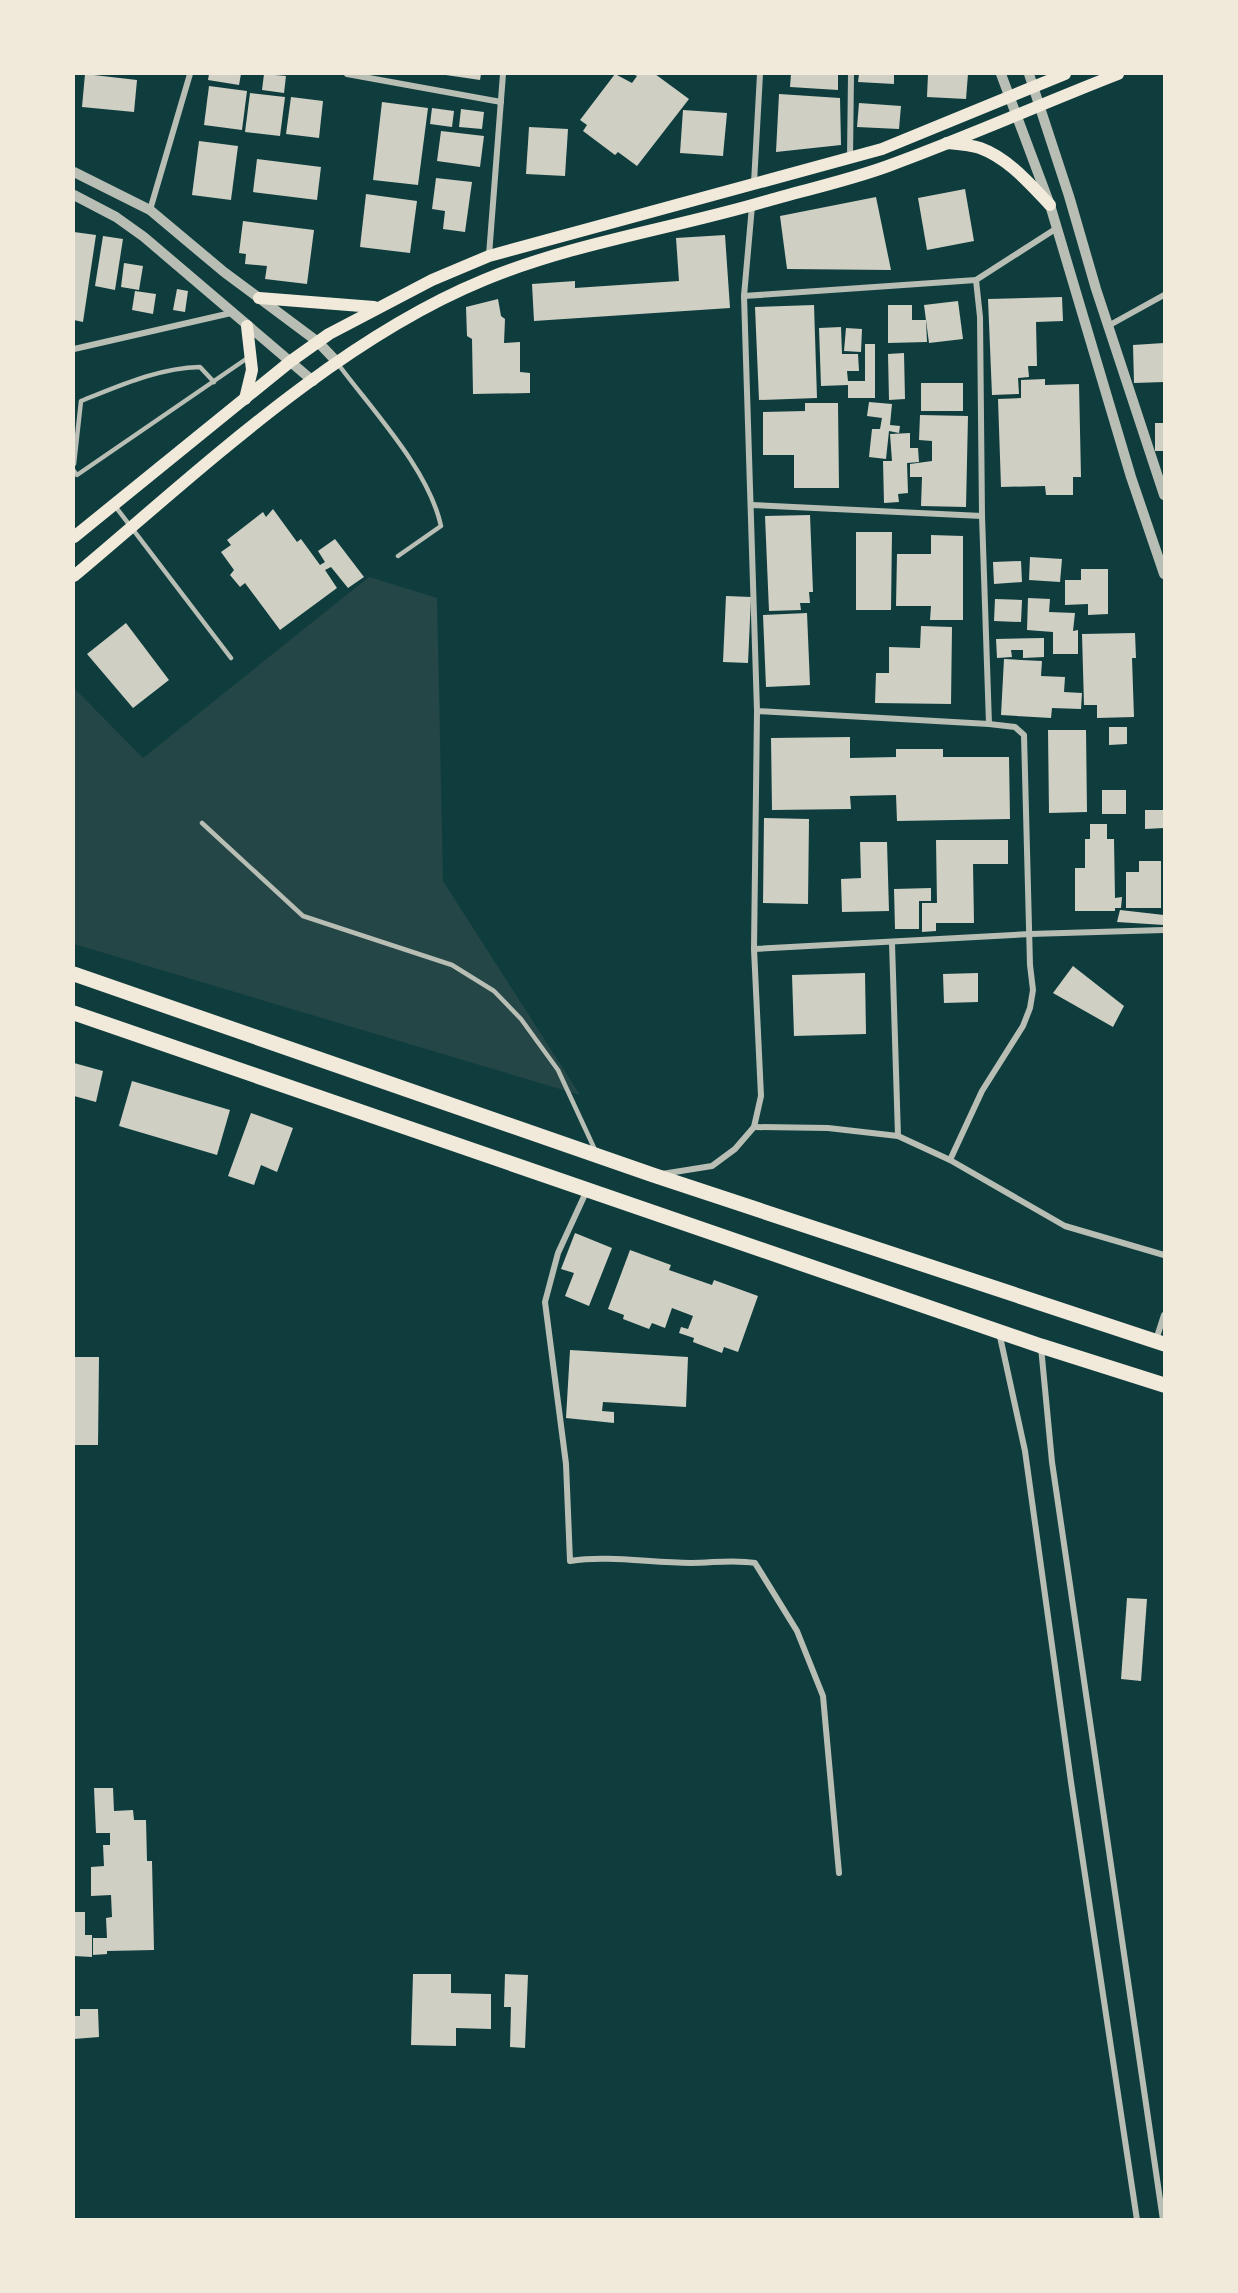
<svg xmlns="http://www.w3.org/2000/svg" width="1238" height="2293" viewBox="0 0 1238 2293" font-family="'DejaVu Sans',sans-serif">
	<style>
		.green { fill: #244646 }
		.building { fill: #cfcfc3 }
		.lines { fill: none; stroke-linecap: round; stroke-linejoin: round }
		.service { stroke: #b8beb3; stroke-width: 4.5 }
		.minor { stroke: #b8beb3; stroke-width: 6 }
		.tertiary { stroke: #b8beb3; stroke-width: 10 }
		.secondary { stroke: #f1e9da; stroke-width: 12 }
		.trunk { stroke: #f1e9da; stroke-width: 15 }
	</style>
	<rect width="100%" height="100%" fill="#0f3d3e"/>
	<polygon class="green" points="369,577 437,598 443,881 580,1095 74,944 74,688 143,758"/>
	<g class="building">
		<polygon points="85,74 137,80 134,112 82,107"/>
		<polygon points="209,74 241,74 239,85 208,80"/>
		<polygon points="264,74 286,76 284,93 262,90"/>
		<polygon points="439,74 481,74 480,80"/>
		<polygon points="615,74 632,83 637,76 633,74 655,74 689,99 637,166 618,152 615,155 583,131 587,125 580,120"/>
		<polygon points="791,74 838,74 838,90 790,87"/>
		<polygon points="859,74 894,74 894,84 858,82"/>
		<polygon points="928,74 968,74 966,99 927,97"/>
		<polygon points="209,86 247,91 242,130 204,125"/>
		<polygon points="250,93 285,97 280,136 245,132"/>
		<polygon points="779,94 840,98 841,145 776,152"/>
		<polygon points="291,97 323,101 319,138 286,134"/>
		<polygon points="382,102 428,108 418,185 373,180"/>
		<polygon points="859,103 901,106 899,129 857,127"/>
		<polygon points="432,108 454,111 452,127 430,124"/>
		<polygon points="461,109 484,112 482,129 459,127"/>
		<polygon points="683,110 727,113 723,156 680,153"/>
		<polygon points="529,127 568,129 565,176 526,174"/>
		<polygon points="441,131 484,136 480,167 437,161"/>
		<polygon points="199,141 238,146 231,200 192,195"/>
		<polygon points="257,159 321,167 317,200 253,192"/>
		<polygon points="436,178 472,182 465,232 443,229 445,211 432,209"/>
		<polygon points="965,189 974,241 927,250 918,198"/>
		<polygon points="366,194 417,201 410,253 360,247"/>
		<polygon points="876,197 891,270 787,269 780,216"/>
		<polygon points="243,221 314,230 307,284 265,279 267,266 245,264 246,254 239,253"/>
		<polygon points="74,232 96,235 83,322 74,320"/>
		<polygon points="725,235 730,308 534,321 532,284 575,281 575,288 679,281 676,238"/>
		<polygon points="103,236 123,239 115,290 95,286"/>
		<polygon points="124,263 143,266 139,290 121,287"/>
		<polygon points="177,289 188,291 185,312 173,310"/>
		<polygon points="135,291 156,294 153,314 132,310"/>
		<polygon points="1062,297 1063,321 1036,322 1037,366 1028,366 1029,377 1018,378 1019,394 992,395 988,299"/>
		<polygon points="498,299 501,316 505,319 504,343 520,342 520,372 530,373 530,393 473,394 472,339 467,336 466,307"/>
		<polygon points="958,301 963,339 929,343 924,305"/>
		<polygon points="814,305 817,398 759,400 755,307"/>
		<polygon points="888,305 912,305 912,320 926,320 927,342 888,343"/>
		<polygon points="841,327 842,354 858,354 859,371 847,371 848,381 865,381 865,344 875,344 875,398 848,398 848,385 821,386 819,328"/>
		<polygon points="846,328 862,329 861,352 844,351"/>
		<polygon points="1164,343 1164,382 1134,383 1133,345"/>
		<polygon points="904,353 905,399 889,400 888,354"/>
		<polygon points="1045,379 1045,385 1079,384 1081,477 1073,477 1073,495 1046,495 1045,486 1001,487 998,399 1021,398 1021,380"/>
		<rect x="921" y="383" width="42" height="28"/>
		<polygon points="869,402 892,404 890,425 900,426 899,433 889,431 886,459 869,457 872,429 880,429 882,418 867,416"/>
		<polygon points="805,403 838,403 839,488 794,488 794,455 763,455 763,412 805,411"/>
		<polygon points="920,415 968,416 966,507 921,506 922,477 910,477 910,464 932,461 932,441 919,440"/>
		<rect x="1155" y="423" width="9" height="28"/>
		<polygon points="910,433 910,448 918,448 919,462 907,463 908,493 898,494 899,502 884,503 883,461 892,461 890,434"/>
		<polygon points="273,509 297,542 301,539 320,565 325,562 318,551 335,539 364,577 348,588 331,567 325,570 337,588 280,630 245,583 240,587 230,575 234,570 221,552 231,545 227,540 263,512 266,517"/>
		<polygon points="810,515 813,592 809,592 810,603 800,603 801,610 769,611 765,516"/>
		<polygon points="856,532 892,532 891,610 856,610"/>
		<polygon points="931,535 963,536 963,620 930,620 931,606 896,606 897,554 931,554"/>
		<polygon points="1030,557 1062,559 1060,582 1029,580"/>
		<polygon points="1021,561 1022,582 994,584 993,562"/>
		<polygon points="1081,569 1108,569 1108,614 1088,615 1088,604 1065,605 1065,580 1081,580"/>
		<polygon points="726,596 751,597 748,663 723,662"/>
		<polygon points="1028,598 1050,599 1049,612 1075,613 1073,631 1078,630 1078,654 1053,654 1053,632 1027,630"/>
		<polygon points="995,599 1022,600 1021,622 994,621"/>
		<polygon points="807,613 810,685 766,687 763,615"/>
		<polygon points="126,623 169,680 133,708 87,654"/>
		<polygon points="921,626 952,627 951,704 875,703 876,673 889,673 889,647 920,648"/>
		<polygon points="1135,633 1136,658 1132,658 1134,717 1097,718 1097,705 1084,705 1082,634"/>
		<polygon points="1044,638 1044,657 1023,658 1023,650 1011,650 1012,657 997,658 996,639"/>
		<polygon points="1004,659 1042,661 1041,676 1065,677 1064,692 1082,693 1081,709 1052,708 1051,718 1001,715"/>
		<polygon points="1109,727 1127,727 1127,744 1109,745"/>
		<polygon points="1048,730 1086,730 1087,812 1049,813"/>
		<polygon points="850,737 850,758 896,757 896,749 943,749 943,757 1009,757 1010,819 897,821 896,795 850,796 851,809 772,810 771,738"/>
		<rect x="1102" y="790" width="24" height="24"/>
		<polygon points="1145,810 1164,810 1164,828 1145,829"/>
		<polygon points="764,818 809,819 808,904 763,903"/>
		<polygon points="1090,824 1107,824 1107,839 1114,839 1115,898 1122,897 1121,908 1115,908 1115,911 1075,911 1075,868 1085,868 1085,839 1090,839"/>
		<polygon points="936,840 1008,840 1008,864 973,864 974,923 936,923 936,931 922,932 922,903 937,903"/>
		<polygon points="860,842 887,842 889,911 842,912 841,879 861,878"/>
		<polygon points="1139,861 1161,861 1161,908 1126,908 1126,872 1139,872"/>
		<polygon points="931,888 931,901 919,901 919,929 895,929 894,889"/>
		<polygon points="1120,910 1164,915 1164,925 1117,922"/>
		<polygon points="1073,966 1124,1006 1113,1027 1053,993"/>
		<polygon points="865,973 866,1034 794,1036 792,975"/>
		<polygon points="978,973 978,1002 944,1003 943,974"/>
		<polygon points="74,1063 103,1071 96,1102 74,1096"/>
		<polygon points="132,1081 230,1110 217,1155 119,1126"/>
		<polygon points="251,1113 293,1128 277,1172 261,1165 254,1185 228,1176"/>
		<polygon points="575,1233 612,1248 589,1306 565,1296 574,1273 561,1269"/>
		<polygon points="630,1250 671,1265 669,1270 712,1285 714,1280 758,1296 738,1352 724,1347 722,1353 693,1342 694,1338 679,1333 681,1327 688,1329 693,1316 672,1308 665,1328 652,1323 649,1329 623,1319 624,1315 608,1309"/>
		<polygon points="570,1350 688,1357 686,1407 603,1402 602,1411 614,1412 614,1423 566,1418"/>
		<polygon points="74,1357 99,1357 98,1445 74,1445"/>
		<polygon points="1127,1598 1147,1599 1141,1681 1121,1679"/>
		<polygon points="94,1788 113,1788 114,1811 133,1810 134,1820 146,1820 147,1861 152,1861 154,1950 107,1951 107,1954 93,1955 93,1938 107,1938 106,1918 112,1917 111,1895 91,1896 91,1867 104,1866 103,1845 110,1845 110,1833 96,1833"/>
		<polygon points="74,1912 85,1912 85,1935 92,1935 92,1957 74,1956"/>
		<polygon points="413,1974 451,1974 451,1993 491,1994 491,2029 456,2028 456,2046 411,2045"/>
		<polygon points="505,1974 528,1975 525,2048 510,2047 511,2007 504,2007"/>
		<polygon points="80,2009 98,2009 99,2037 74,2039 74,2016 80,2016"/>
	</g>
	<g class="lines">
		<g class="service">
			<path d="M338 364C373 411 429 470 441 526L398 556"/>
			<path d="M74 464 81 401C119 386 158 368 200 367L214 382"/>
			<polyline points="74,471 77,475 249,357"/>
			<polyline points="115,506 231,658"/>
			<polyline points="202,823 303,916 452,965 494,991 521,1019 558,1070 596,1152"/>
		</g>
		<g class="minor">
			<polyline points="347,74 501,102"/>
			<polyline points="850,158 851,74"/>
			<polyline points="754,183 760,74"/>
			<polyline points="150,210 190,74"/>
			<polyline points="489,255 503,74"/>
			<polyline points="976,280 980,317 982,516 989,724"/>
			<polyline points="744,296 976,280 1057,228"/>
			<polyline points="1108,326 1164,295"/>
			<polyline points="74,349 231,313"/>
			<polyline points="751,505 982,516"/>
			<polyline points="757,711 989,724 1015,727 1024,735 1030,965 1033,990 1030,1008 1023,1026 982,1091 950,1160"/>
			<polyline points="892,943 898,1136"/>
			<polyline points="754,949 1030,934 1164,930"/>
			<polyline points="754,1127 828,1128 898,1136 950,1160 1065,1226 1164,1255"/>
			<polyline points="662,1174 712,1166 735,1149 754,1127 761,1096 754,949 757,711 744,296 752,206"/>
			<path d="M587 1190 558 1253 545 1302 566 1464 570 1561C609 1555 650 1563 691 1563 713 1563 733 1559 755 1563L797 1631 823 1696 839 1873"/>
			<polyline points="999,1332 1025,1451 1071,1782 1137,2220"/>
			<polyline points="1156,1340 1164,1315"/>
			<polyline points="1041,1347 1052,1462 1163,2220"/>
		</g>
		<g class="tertiary">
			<polyline points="1001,74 1050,205 1131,477 1164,574"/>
			<polyline points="1029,74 1069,196 1096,289 1164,495"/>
			<polyline points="74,172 150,210 224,272 318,342 337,362"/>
			<polyline points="74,195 116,217 144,237 313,381"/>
		</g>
		<g class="secondary">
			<path d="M947 143C957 144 970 145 980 148 1008 158 1030 184 1050 205"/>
			<polyline points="259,298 374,307"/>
			<polyline points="245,399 252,370 247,326"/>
			<polyline points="74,537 291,361 329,334 432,280 489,256 882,149 1065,74"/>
			<path d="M74 576C197 473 335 341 484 280 573 243 671 229 763 202 804 190 847 181 888 166 965 138 1041 104 1118 74"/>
		</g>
		<g class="trunk">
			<polyline points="74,974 653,1175 1164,1344"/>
			<polyline points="74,1013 1041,1346 1164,1385"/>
		</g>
	</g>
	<rect width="1238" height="2293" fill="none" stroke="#f1e9da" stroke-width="150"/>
</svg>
